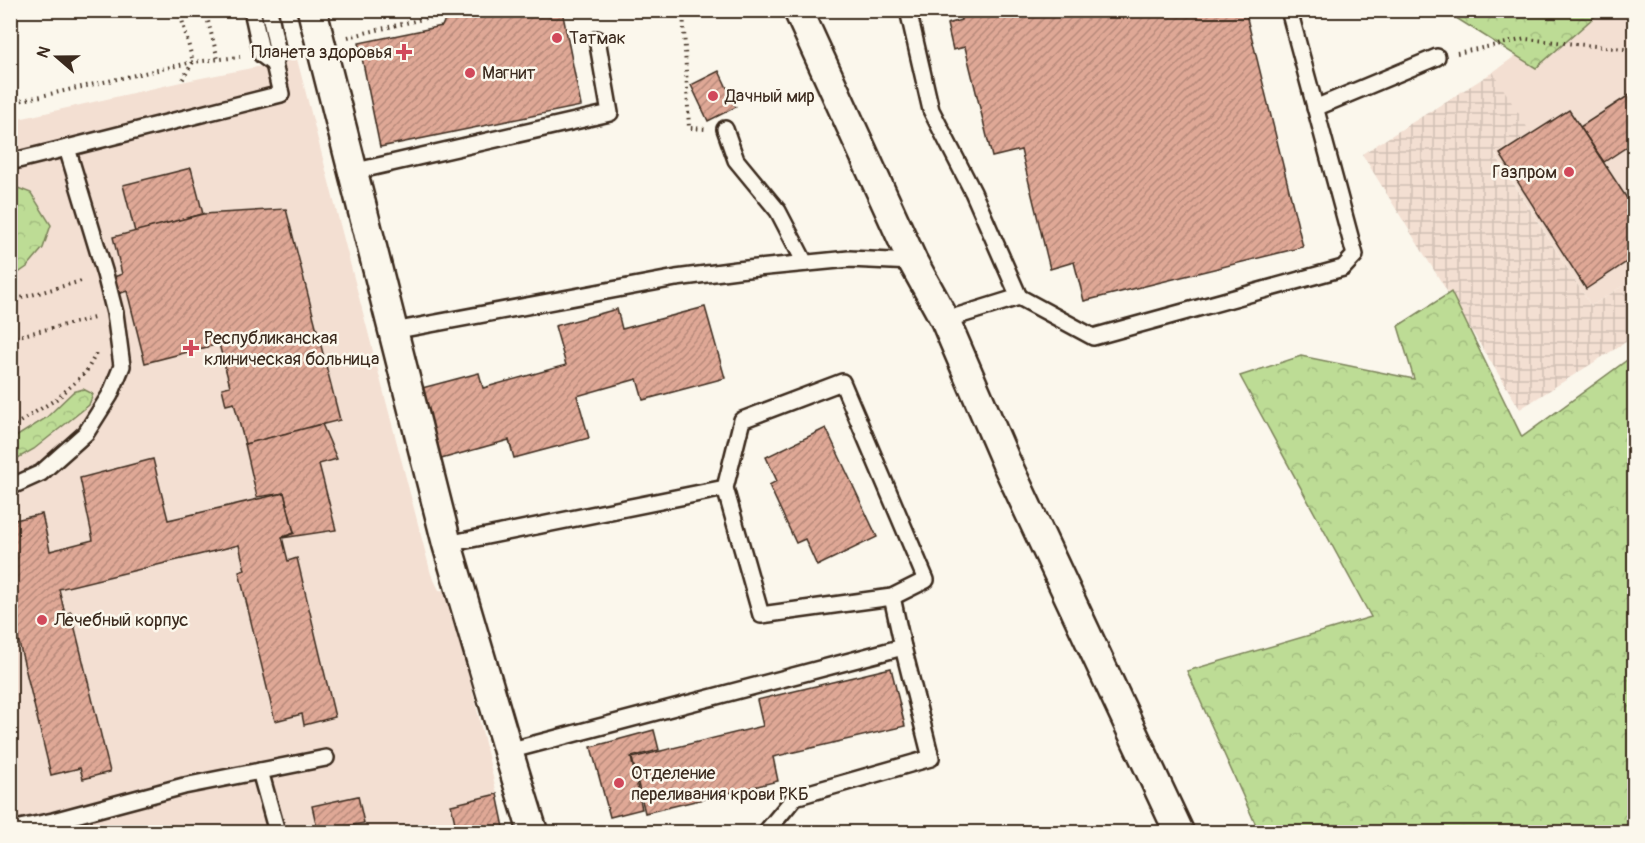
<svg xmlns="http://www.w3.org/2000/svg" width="1645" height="843" viewBox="0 0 1645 843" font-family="Pangolin,sans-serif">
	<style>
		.built { fill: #f3dfd2 }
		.industrial { fill: url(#industrial-grid) }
		.forest { fill: url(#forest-crowns); stroke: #7c835a; stroke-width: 1.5 }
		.building { fill: url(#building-hatch); stroke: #3b2a1e; stroke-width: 1.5 }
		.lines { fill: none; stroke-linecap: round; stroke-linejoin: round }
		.lane-casing { stroke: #3b2a1e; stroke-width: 20 }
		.street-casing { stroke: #3b2a1e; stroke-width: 33 }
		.path { stroke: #3b2a1e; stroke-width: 4; stroke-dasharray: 1.5 4.5; stroke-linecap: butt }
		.lane { stroke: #fbf7ec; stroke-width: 15 }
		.street { stroke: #fbf7ec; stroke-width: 28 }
		.poi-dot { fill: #d1495b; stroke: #fbf7ec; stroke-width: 2 }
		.labels { text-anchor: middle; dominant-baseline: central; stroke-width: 5; stroke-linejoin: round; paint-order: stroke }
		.poi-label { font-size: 18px; fill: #3b2a1e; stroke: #fbf7ec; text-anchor: start }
	</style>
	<defs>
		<pattern id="industrial-grid" width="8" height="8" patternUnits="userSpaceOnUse" patternTransform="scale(1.5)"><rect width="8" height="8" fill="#f3dfd2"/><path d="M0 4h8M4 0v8" fill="none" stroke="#d1c0b4"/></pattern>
		<pattern id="forest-crowns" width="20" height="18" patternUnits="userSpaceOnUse" patternTransform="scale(1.5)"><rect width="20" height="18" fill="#bddc95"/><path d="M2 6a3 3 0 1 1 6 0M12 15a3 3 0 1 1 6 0" fill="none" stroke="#a3bd80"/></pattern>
		<pattern id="building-hatch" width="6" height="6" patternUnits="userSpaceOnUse" patternTransform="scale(1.5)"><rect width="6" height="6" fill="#dfa896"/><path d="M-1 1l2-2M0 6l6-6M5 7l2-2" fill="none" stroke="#b6897a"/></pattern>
	</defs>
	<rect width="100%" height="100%" fill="#fbf7ec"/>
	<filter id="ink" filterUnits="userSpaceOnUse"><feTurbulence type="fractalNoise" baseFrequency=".0167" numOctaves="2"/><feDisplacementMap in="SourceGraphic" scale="12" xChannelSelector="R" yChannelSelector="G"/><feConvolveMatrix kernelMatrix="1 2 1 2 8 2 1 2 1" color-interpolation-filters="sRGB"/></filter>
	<g filter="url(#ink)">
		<g class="built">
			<polygon points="1578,11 1634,11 1634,279 1591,306 1495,153 1493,72"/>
			<polygon points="297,59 431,574 439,590 449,591 506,832 11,832 10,121 181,82"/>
		</g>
		<polygon class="industrial" points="1493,72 1530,132 1495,154 1591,306 1634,279 1634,337 1520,409 1362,154"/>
		<g class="forest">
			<polygon points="1445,11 1445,10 1601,11 1536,68"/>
			<polygon points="10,185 31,193 51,225 43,248 27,267 11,278"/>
			<polygon points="1451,292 1522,437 1634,355 1634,832 1259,832 1187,671 1371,617 1240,376 1301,356 1414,379 1398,326"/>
			<polygon points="83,389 93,394 89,405 34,449 11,462 11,440 46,418 73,392"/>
		</g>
		<g class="building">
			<polygon points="454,10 478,10 486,17 516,10 562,10 581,106 380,147 359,43 442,26 448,13"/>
			<polygon points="959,10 1245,10 1303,247 1084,301 1074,262 1050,269 1021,150 992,157 965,47 953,50 947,24 961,20"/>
			<polygon points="719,71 736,107 708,121 691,85"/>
			<polygon points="1634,92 1634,142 1604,162 1580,127"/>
			<polygon points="1569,110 1634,209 1634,257 1586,289 1500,154"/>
			<polygon points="191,168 203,214 135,232 123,185"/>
			<polygon points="286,209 340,420 245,444 234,403 226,405 222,388 230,386 219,344 145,363 127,291 118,294 116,286 114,277 122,274 113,237 203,214"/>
			<polygon points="705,307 725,378 643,400 637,379 577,396 589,438 514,458 509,440 441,459 422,388 479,373 483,388 566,365 555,326 617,309 622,329"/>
			<polygon points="322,424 337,459 319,464 336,530 282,538 294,533 284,493 257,497 245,444"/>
			<polygon points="826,428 877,537 817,566 805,539 796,543 769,485 777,481 766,457"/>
			<polygon points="153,459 168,520 284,493 294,533 282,537 288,561 297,558 335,717 304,725 302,714 275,721 239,572 245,570 239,545 59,589 65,614 71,612 110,772 83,779 80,768 51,775 15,626 10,627 10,521 42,514 50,551 93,540 80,478"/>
			<polygon points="891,668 905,726 773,757 778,781 645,813 632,758 763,726 757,700"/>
			<polygon points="654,730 659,750 631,757 642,809 610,817 591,747"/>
			<polygon points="497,794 505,832 457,832 451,805"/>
			<polygon points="358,796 364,823 318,832 312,806"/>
		</g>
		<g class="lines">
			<g class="lane-casing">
				<g id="lane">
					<polyline points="252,10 262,55 274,64"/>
					<polyline points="908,10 931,110 973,192 1019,297"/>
					<polyline points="1315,108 1437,57"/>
					<polyline points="725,129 736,160 778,211 805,263"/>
					<polyline points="67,148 281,94 274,64 278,53 269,10"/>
					<polyline points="10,162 67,148 105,274 115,313 122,366 110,395 86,433 41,473 10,487"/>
					<polyline points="352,172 610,113 597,39"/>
					<polyline points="945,320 1019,297 1093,337 1343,268 1355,255 1289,10"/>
					<polyline points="393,331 676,278 737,270 849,259 913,262"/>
					<polygon points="842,382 926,580 892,597 761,615 725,488 742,420"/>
					<polyline points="447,544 725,488"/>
					<polyline points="508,751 903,647 892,597"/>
					<polyline points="260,771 277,832"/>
					<polyline points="10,830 53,821 184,786 326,758"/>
					<polyline points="766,832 795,797 931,758 903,647"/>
				</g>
			</g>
			<g class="street-casing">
				<g id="street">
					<polyline points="312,10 447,544 508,751 533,832"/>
					<polyline points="798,10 913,262 945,320 1006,462 1179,832"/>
				</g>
			</g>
			<g class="path">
				<polyline points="205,10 218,59"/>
				<polyline points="683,10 689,128 706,129"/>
				<polyline points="181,16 193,62 181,82"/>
				<polyline points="348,37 435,16 442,10"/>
				<polyline points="1457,53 1526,39 1634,50"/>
				<polyline points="10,103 193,62 240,57"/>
				<polyline points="10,301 85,280"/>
				<polyline points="10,338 94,318"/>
				<polyline points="10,428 58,398 86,372 98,350"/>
			</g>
			<use href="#lane" class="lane"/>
			<use href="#street" class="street"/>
		</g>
	</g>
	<g class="poi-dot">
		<circle cx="557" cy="38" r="6"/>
		<path d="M401 43h6v6h6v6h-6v6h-6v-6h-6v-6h6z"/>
		<circle cx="470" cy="73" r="6"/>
		<circle cx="713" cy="96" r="6"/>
		<circle cx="1569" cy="172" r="6"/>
		<path d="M188 339h6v6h6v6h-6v6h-6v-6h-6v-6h6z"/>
		<circle cx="42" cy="620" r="6"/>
		<circle cx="619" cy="783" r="6"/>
	</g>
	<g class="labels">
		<g class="poi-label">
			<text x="569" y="38">Татмак</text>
			<text x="392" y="52" text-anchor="end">Планета здоровья</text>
			<text x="482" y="73">Магнит</text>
			<text x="725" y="96">Дачный мир</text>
			<text x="1557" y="172" text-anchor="end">Газпром</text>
			<text x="204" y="338">Республиканская<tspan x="204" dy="21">клиническая больница</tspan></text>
			<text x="54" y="620">Лечебный корпус</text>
			<text x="631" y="773">Отделение<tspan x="631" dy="21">переливания крови РКБ</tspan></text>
		</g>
	</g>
	<rect width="1645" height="843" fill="none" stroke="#fbf7ec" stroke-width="36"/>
	<rect x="18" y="18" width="1609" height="807" fill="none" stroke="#3b2a1e" stroke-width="2" filter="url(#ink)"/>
	<g transform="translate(57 57) rotate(290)" stroke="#fbf7ec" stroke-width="4.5" paint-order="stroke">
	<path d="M0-4.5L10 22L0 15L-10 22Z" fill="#3b2a1e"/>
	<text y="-9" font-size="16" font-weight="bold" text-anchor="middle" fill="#3b2a1e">N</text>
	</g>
</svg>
